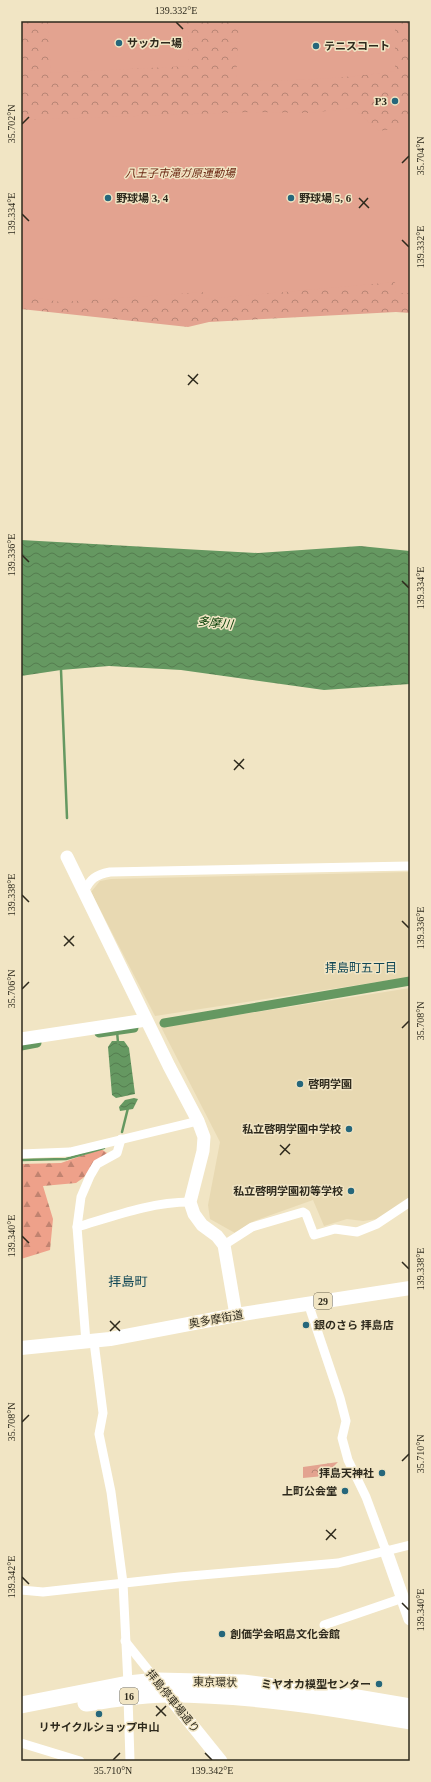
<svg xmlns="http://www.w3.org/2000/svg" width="431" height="1782" viewBox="0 0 431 1782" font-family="'Times New Roman','Noto Sans JP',serif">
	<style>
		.built { fill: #e8d9b2 }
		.forest { fill: url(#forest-firs) }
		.park { fill: url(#park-crowns) }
		.garden { fill: #e3a390 }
		.water { fill: url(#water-waves) }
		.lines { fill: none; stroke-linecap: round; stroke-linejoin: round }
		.stream { stroke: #659861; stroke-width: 2.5 }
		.canal { stroke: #659861; stroke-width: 9 }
		.street { stroke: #fff; stroke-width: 9 }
		.secondary { stroke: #fff; stroke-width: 13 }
		.primary { stroke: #fff; stroke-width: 14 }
		.highway { stroke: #fff; stroke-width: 17 }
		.ticks { fill: none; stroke: #2e2a1d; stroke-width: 1.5 }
		.poi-dot { fill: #26677b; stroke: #f1e5c4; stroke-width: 1.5 }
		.labels { text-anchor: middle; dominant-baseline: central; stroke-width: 3; stroke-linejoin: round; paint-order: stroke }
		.shield { fill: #f1e5c4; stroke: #68624f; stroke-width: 1 }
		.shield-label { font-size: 10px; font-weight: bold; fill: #2e2a1d }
		.poi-label { font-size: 11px; font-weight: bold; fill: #2e2a1d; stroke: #f1e5c4; text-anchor: start }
		.park-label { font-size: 11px; font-style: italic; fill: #6a2712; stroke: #f1e5c4 }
		.street-label { font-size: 11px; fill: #2e2a1d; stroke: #f1e5c4 }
		.water-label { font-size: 12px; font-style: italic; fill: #0c430a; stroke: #f1e5c4 }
		.neighbourhood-label { font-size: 12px; fill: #0f4655; stroke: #f1e5c4 }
		.quarter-label { font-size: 13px; fill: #0f4655; stroke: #f1e5c4 }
		.neatline { fill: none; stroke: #2e2a1d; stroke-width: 1.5 }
		.ticks-label { font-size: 10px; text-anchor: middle; fill: #2e2a1d }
	</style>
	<defs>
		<pattern id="forest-firs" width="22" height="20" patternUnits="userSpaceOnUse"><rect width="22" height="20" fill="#eea18a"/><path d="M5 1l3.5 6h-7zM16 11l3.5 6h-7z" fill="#c18370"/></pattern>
		<pattern id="park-crowns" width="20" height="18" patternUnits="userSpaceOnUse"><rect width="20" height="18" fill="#e3a390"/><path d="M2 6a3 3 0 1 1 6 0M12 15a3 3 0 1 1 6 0" fill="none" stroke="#b88575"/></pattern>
		<pattern id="water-waves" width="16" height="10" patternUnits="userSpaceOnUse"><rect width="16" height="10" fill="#659861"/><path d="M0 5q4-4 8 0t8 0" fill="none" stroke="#547c4f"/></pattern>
	</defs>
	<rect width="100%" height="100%" fill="#f1e5c4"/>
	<g class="built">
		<polygon points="410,872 410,977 155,1016 91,892 100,881 111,879"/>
		<polygon points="410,988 410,1198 377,1219 363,1221 347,1219 324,1226 313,1200 254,1221 235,1233 210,1219 208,1205 220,1142 161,1027"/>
	</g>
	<polygon class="forest" points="101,1149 107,1153 83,1178 76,1183 43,1186 53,1219 50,1250 21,1259 21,1164 61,1163"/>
	<g class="park">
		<polygon points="21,21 409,21 410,313 396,312 209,322 188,327 21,309"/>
		<polygon points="338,1462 324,1476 303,1478 303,1467"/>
	</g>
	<g class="garden">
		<polygon points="48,21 187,21 189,66 51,73"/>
		<path d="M239 21H395V71C341 79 291 81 236 81Z"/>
		<polygon points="353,108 379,131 410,126 410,293 396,293 395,282 206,299 206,292 60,302 22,295 21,273 21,120 251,112 309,113"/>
	</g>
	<g class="water">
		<polygon points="21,540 258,553 360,546 410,551 410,684 324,690 181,670 109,666 61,670 21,676"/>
		<polygon points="112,1041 124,1041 129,1048 135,1094 116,1098 112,1095 108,1047"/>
		<polygon points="134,1098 138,1099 133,1109 120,1111 119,1107 125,1100"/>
	</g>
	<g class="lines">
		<g class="stream">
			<polyline points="61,670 67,818"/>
			<polyline points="117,1031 118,1043"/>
			<polyline points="122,1132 128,1108"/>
			<polyline points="21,1160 66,1159 104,1148"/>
		</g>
		<g class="canal">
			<polyline points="164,1023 410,981"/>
			<polyline points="99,1033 134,1028"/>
			<polyline points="21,1046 37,1043"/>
		</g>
		<g class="street">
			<path d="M84 892C90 879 95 875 110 872L410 866"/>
			<polyline points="21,1154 70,1152 198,1121"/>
			<path d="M77 1227C114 1216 151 1202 190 1202"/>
			<polyline points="224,1245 252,1227 303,1212 306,1214 314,1235 335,1229 357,1232 377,1224 410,1202"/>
			<polyline points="308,1303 340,1398 346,1421 342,1438 348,1460 366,1497 386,1551"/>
			<polyline points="86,1342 77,1227 81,1197 90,1176 97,1164 117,1153 121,1139"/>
			<polyline points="94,1342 103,1413 99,1434 111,1492 123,1583 128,1684"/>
			<polyline points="21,1590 43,1592 179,1577 338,1563 410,1545"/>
			<polyline points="324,1625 403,1598"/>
			<polyline points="125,1641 157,1681"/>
			<polyline points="128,1697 130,1761"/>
			<polyline points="21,1743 80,1761"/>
		</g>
		<g class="secondary">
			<polyline points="67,857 169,1066 198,1121 204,1137 203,1151 190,1202 194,1214 202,1225 217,1236 224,1245 236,1315"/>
			<polyline points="21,1039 146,1020"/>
			<polyline points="386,1551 410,1619"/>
			<polyline points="163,1689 221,1761"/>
		</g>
		<polyline class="primary" points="21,1348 110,1339 236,1315 410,1288"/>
		<g class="highway">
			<path d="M86 1703C113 1699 140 1694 168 1694 249 1694 330 1707 410 1721"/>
			<polyline points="21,1705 128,1684 157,1681 243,1683 351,1697 410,1707"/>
		</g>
	</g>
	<path class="ticks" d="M176 22 183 29M22 124 29 117M402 163 409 156M359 198 369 208M359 208 368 198M22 214 29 221M402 240 409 247M188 375 198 384M188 385 198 374M22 555 29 562M402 581 409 588M234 760 244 769M234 770 244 759M22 895 29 902M402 921 409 928M64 936 74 946M64 946 74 936M22 989 29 982M402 1028 409 1021M280 1145 290 1154M280 1155 290 1144M22 1236 29 1243M402 1262 409 1269M110 1321 120 1331M110 1331 120 1321M22 1422 29 1415M402 1461 409 1454M326 1530 336 1539M326 1540 336 1529M22 1577 29 1584M402 1603 409 1610M156 1706 166 1716M156 1716 166 1706M205 1753 212 1760M113 1760 120 1753"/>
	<g class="poi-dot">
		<circle cx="119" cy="43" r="4"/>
		<circle cx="316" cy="46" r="4"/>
		<circle cx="395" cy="101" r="4"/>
		<circle cx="108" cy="198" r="4"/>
		<circle cx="291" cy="198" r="4"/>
		<circle cx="300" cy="1084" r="4"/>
		<circle cx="349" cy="1129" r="4"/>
		<circle cx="351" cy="1191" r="4"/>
		<circle cx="306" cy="1325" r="4"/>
		<circle cx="382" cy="1473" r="4"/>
		<circle cx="345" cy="1491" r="4"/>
		<circle cx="222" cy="1634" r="4"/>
		<circle cx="379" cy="1684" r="4"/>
		<circle cx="99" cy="1714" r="4"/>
	</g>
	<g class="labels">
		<g class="shield">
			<rect x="314" y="1293" width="18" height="16" rx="3"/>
			<rect x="120" y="1688" width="18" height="16" rx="3"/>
		</g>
		<g class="shield-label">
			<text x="323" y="1301">29</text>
			<text x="129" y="1696">16</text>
		</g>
		<g class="poi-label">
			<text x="127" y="43">サッカー場</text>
			<text x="324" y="46">テニスコート</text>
			<text x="387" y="101" text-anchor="end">P3</text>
			<text x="116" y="198">野球場 3, 4</text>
			<text x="299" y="198">野球場 5, 6</text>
			<text x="308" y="1084">啓明学園</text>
			<text x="341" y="1129" text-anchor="end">私立啓明学園中学校</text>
			<text x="343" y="1191" text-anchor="end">私立啓明学園初等学校</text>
			<text x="314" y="1325">銀のさら 拝島店</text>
			<text x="374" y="1473" text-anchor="end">拝島天神社</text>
			<text x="337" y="1491" text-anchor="end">上町公会堂</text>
			<text x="230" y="1634">創価学会昭島文化会館</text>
			<text x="371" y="1684" text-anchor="end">ミヤオカ模型センター</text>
			<text x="99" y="1727" text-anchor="middle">リサイクルショップ中山</text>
		</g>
		<g class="park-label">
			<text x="180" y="173">八王子市滝ガ原運動場</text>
		</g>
		<g class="street-label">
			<text transform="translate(216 1319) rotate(-10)">奥多摩街道</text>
			<text transform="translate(215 1682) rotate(1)">東京環状</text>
			<text transform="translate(173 1701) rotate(51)">拝島停車場通り</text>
		</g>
		<g class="water-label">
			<text transform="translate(215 623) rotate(6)">多摩川</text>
		</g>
		<g class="neighbourhood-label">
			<text x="361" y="968">拝島町五丁目</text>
		</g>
		<g class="quarter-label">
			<text x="128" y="1281">拝島町</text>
		</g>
	</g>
	<rect width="431" height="1782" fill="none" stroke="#f1e5c4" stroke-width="44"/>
	<rect x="22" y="22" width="387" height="1738" class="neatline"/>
	<g class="ticks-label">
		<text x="176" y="14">139.332°E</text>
		<text transform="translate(11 124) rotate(-90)" y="4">35.702°N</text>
		<text transform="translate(420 156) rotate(-90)" y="4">35.704°N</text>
		<text transform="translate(11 214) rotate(-90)" y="4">139.334°E</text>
		<text transform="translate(420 247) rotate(-90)" y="4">139.332°E</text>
		<text transform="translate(11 555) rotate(-90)" y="4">139.336°E</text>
		<text transform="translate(420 588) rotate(-90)" y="4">139.334°E</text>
		<text transform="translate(11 895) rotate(-90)" y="4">139.338°E</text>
		<text transform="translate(420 928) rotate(-90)" y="4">139.336°E</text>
		<text transform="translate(11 989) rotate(-90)" y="4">35.706°N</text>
		<text transform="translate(420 1021) rotate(-90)" y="4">35.708°N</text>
		<text transform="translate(11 1236) rotate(-90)" y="4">139.340°E</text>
		<text transform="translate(420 1269) rotate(-90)" y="4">139.338°E</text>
		<text transform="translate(11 1422) rotate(-90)" y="4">35.708°N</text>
		<text transform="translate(420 1454) rotate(-90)" y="4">35.710°N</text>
		<text transform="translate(11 1577) rotate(-90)" y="4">139.342°E</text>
		<text transform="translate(420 1610) rotate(-90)" y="4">139.340°E</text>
		<text x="113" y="1774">35.710°N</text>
		<text x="212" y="1774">139.342°E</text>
	</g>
</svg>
